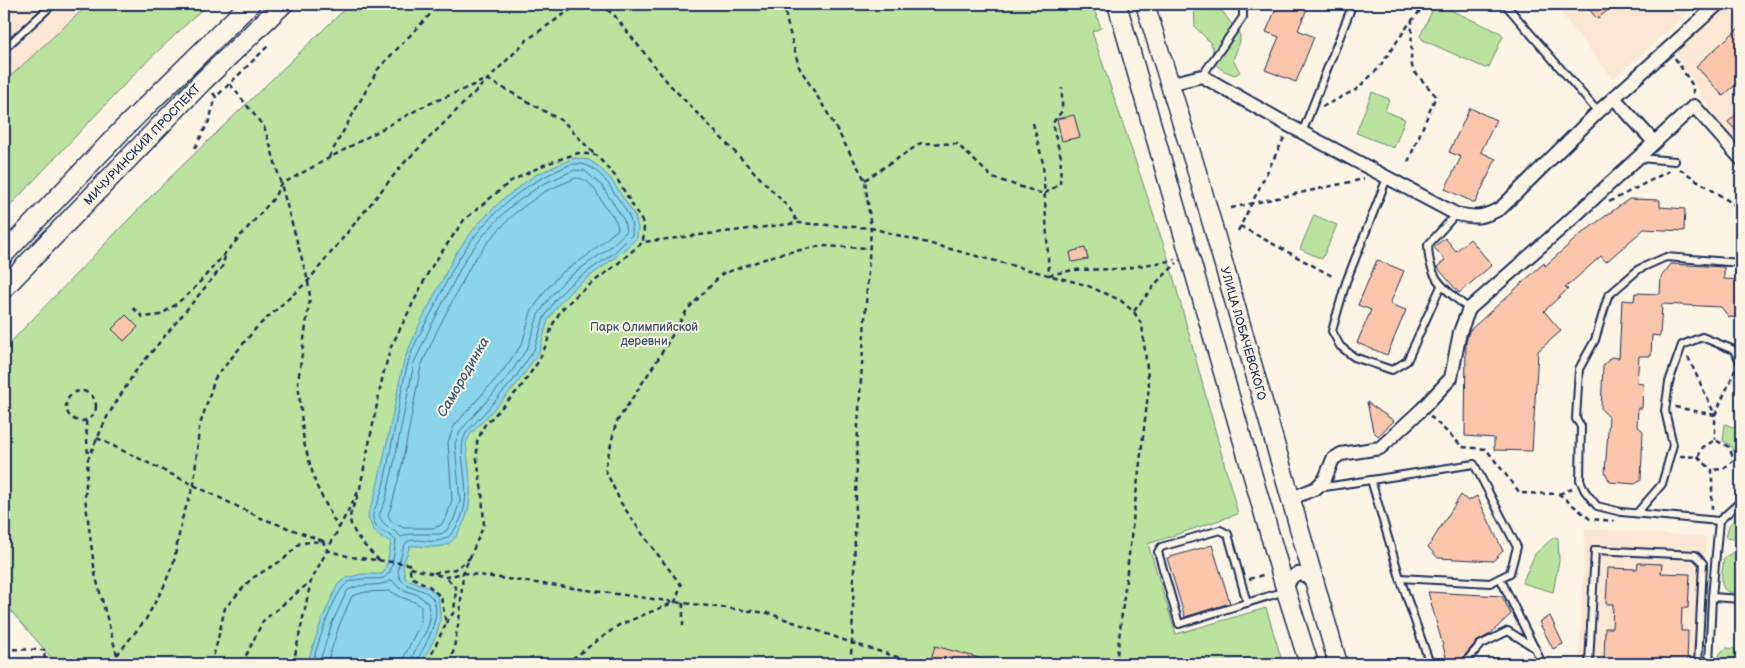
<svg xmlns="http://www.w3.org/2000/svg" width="1745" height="668" viewBox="0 0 1745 668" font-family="'Balsamiq Sans',sans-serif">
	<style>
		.built { fill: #fce7d4 }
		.green { fill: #bce39e; stroke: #6c897e }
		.water { fill: #8ad5ea; stroke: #5e93b2 }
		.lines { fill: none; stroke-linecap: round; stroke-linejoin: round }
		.shore { stroke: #477196; stroke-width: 1 }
		.building { fill: #fbc6ac; stroke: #1b2f5e }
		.lane-casing { stroke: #1b2f5e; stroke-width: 10 }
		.street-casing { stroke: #1b2f5e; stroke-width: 16 }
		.secondary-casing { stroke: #1b2f5e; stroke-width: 21 }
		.primary-casing { stroke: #1b2f5e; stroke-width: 22 }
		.path { stroke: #1b2f5e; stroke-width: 2.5; stroke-dasharray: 5 4; stroke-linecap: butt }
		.lane { stroke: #fcf5e5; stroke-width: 6 }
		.street { stroke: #fcf5e5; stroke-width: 12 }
		.secondary { stroke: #fcf5e5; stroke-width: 18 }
		.primary { stroke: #fcf5e5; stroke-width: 19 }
		.labels { text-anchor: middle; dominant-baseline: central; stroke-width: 4; stroke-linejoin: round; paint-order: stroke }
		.street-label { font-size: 12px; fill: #1b2f5e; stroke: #fcf5e5 }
		.park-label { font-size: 12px; fill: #3b536b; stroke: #fcf5e5 }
		.water-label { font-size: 14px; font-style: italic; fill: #375881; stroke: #fcf5e5 }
	</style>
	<rect width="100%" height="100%" fill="#fcf5e5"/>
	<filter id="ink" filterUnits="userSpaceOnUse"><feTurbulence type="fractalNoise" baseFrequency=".02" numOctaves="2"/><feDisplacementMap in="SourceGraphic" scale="10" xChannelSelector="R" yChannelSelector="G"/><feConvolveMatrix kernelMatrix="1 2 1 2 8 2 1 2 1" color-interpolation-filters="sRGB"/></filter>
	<g filter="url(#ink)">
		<g class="built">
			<polygon points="4,4 147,4 4,144"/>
			<polygon points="1554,4 1698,4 1613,79"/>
			<polygon points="1724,4 1741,4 1741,149 1721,126 1674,50"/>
			<polygon points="1585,528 1706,537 1701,664 1579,664"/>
		</g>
		<g class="green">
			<polygon points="89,4 208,4 142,66 4,212 4,82"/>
			<polygon points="350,4 1092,4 1101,28 1092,32 1169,261 1238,514 1148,544 1176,634 1266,608 1283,664 57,664 4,603 4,472 9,449 4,442 4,349 156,191"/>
			<path d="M1194 4H1202L1203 8 1222 11 1240 35V41L1233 60 1240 72 1235 75C1225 72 1218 68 1212 61L1213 48 1210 42 1195 27Z"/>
			<polygon points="1435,5 1439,5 1501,33 1503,36 1489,67 1485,68 1423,40 1420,36"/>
			<polygon points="1372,92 1389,99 1385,111 1405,119 1394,148 1356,133"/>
			<polygon points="1314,215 1337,225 1322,259 1300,249"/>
			<polygon points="1725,424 1741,430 1741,454 1735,453 1731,446 1723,441"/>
			<polygon points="1741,513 1741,539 1740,540 1726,538 1729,525"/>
			<polygon points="1554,537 1558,538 1559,561 1553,592 1522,583 1535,554"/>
			<path d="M1741 547V592C1738 592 1732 593 1729 592 1717 589 1723 567 1724 558Z"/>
			<polygon points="1726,648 1738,649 1741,651 1741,664 1718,664 1720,653"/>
		</g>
		<path class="water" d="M574 158 589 160 598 166 611 179 635 216 638 228 637 238 617 256 573 289 559 304 548 320 539 352 517 384 470 435 466 443C469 474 477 505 458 533 456 537 452 542 448 544 438 550 421 545 410 546L403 565 405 578C414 583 425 584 433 591 437 594 439 599 439 605 443 629 434 639 423 660L421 664H307L322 619 338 584 346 578 362 574H382C389 565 388 553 391 543L388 540 381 538 373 529 369 520 368 513 374 499 383 461 404 360 420 323 456 253 477 225 503 199 535 175Z"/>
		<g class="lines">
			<g class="shore">
				<path d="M575 170 585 171 602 186 624 220 626 232 609 248 565 280 551 296 538 315 528 347 508 377 461 430 455 443 460 501 454 519 447 530 441 534H410L401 537C393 528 383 527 379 515L385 502 394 463 414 363 430 328 466 258 486 232 510 207 541 185Z"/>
				<path d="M576 178C591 178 597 194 604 205 610 213 617 219 618 229L584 258 560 274 545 291 531 312 522 344 502 372 454 426 448 442 452 500 447 516 441 525 434 528H404L391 521 388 515 392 504 402 465 421 366 437 331 472 263 492 237 515 213 544 192Z"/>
				<path d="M312 664C317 647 334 589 349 582 360 577 372 580 384 578L390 572 392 565 396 541C389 531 377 534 373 518 372 513 375 508 377 504 383 492 385 476 388 463 395 430 399 396 408 363 413 344 425 325 434 308 443 290 451 270 462 254 484 220 516 189 554 172 560 170 568 164 575 164 590 162 603 176 611 188 620 203 634 216 632 235L614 253 569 285 555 300 544 318 534 350 513 381 466 433C461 443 462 451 463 463 466 489 470 510 452 533 438 550 414 534 406 543 403 546 402 553 401 557 398 565 397 571 400 579 407 587 419 588 427 593 448 606 426 645 417 660V664"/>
				<path d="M319 664 332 623 347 591C360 581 378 589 392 580L399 588 418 595 428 603C428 608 430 614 430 619 428 635 412 648 411 664"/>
				<polyline points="327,664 339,626 352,596 365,592 390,591 403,598 415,602 421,606 421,622 405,655 403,664"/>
			</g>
		</g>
		<g class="building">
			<polygon points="1278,4 1309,4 1298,30 1314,37 1296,82 1265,70 1279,37 1266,32"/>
			<polygon points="1595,4 1616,4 1597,19 1589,9"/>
			<polygon points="1741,26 1741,80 1723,96 1696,66"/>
			<polygon points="1470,108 1496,120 1481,152 1496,159 1475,203 1445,189 1461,157 1449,152"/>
			<polygon points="1741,110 1741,136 1728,122"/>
			<polygon points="1074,115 1080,137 1062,141 1057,119"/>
			<polygon points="1629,199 1660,200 1660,207 1685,209 1684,231 1644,229 1606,262 1601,256 1565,288 1568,289 1544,311 1561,331 1538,351 1532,451 1494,450 1494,438 1465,436 1466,342 1469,331 1544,263 1545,266 1581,234"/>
			<polygon points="1445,238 1456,251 1470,239 1492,265 1459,293 1437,267 1445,260 1434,247"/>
			<polygon points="1085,248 1088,259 1072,262 1070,252"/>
			<polygon points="1377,260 1404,271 1390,304 1406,310 1387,355 1357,343 1371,310 1358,305"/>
			<polygon points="1671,264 1724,267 1724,279 1741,280 1741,318 1729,317 1721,307 1662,304 1660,336 1652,335 1651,356 1639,356 1637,383 1643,384 1642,408 1638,408 1637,426 1643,431 1641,480 1635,484 1610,482 1605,472 1609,417 1601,409 1603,366 1611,357 1619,358 1622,300 1634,301 1635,293 1660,294 1661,277"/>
			<polygon points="126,315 138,327 124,341 112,329"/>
			<polygon points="1367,402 1394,421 1378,436 1373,431"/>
			<polygon points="1461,495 1468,501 1477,496 1503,551 1493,561 1438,558 1428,547"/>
			<polygon points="1212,545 1230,603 1185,617 1167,558"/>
			<polygon points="1638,563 1662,564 1661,573 1690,574 1688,608 1682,608 1681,631 1688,631 1687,664 1633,664 1633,663 1604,661 1605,628 1612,628 1613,604 1606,604 1608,568 1637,569"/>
			<polygon points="1428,592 1502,596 1511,614 1490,634 1476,642 1460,661 1459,664 1448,664"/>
			<polygon points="1550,616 1563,644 1553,649 1539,622"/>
			<polygon points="935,646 990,661 990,664 949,664 931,659"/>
		</g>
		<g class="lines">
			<g class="lane-casing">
				<g id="lane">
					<polyline points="1505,4 1598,112"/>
					<polyline points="4,49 53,4"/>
					<polyline points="1202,76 1243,17 1243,4"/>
					<polyline points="1302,133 1352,6 1352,4"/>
					<polyline points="1639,158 1675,161"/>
					<polyline points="1387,178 1346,282 1332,331 1340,346 1354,357 1392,370 1407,361 1441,286"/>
					<path d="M1456 214 1428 245C1429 281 1444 288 1469 309"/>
					<polyline points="1741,263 1666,257 1639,269 1608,296 1595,340 1579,369 1576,419 1581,426 1580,480 1585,491 1597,506 1621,512 1719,521 1741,501"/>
					<polyline points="1371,480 1474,464 1517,547 1510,573 1490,583 1400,578"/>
					<polyline points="1318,488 1371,480 1400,578 1430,664"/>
					<polyline points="1637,513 1662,484 1673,445 1665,411 1669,382 1682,345 1702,337 1734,350 1741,363"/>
					<polyline points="1500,578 1534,647"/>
					<polyline points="1712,597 1741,599"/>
					<polyline points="1247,603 1228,534 1220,530 1161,547 1158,552 1179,624 1285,591"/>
					<polyline points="1464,664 1480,645 1508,631 1535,648 1542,664"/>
					<polyline points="1589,664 1595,550 1695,555 1703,563 1698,664"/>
					<polyline points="1709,664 1712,597 1719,521"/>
				</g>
			</g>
			<g class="street-casing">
				<g id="street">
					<path d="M1169 84 1202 76 1290 126 1456 214C1477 218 1483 218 1501 208L1598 112 1718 4"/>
					<polyline points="1614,98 1654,142"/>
					<polyline points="1290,499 1316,488 1325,479 1333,459 1341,454 1380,448 1422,409 1451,378 1460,332 1469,309 1566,224 1694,106 1741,159"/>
					<path d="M1286 591C1291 572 1300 568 1314 583"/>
				</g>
			</g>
			<g class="secondary-casing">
				<g id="secondary">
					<polyline points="1117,4 1286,591 1309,664"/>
					<path id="s1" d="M1145 4 1201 185 1338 664"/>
				</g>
			</g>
			<g class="primary-casing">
				<g id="primary">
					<polyline points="4,254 122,130 250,4"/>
					<path id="s2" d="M4 288 203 81 283 4"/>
				</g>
			</g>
			<g class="path">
				<polyline points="600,4 614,15 669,84 790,209 798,223"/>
				<polyline points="786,4 786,18 799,67 827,112 865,180 871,228 1086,285 1120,300 1134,312 1142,325 1149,386 1116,664"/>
				<polyline points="1675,58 1693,86 1693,95"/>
				<polyline points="487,79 564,122 595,155"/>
				<polyline points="230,84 264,127 271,148 308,281 310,297 298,382 304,443 316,485 338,528"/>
				<polyline points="213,93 216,97 270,44"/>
				<polyline points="1322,107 1357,89 1378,69 1409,24 1426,4"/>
				<polyline points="1033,123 1043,163 1049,275 1074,270 1120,269 1175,260"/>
				<polyline points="195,148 209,121 216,97"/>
				<polyline points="329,157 378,69 440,4"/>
				<polyline points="1408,162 1436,96 1413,70 1411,61 1412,21"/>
				<polyline points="1680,169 1741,209"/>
				<polyline points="865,180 921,143 957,144 993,178 1044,194 1060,184 1061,157 1052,124 1062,111 1062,88"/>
				<polyline points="1609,202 1671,170"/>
				<polyline points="1231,208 1364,179"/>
				<polyline points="1240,226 1332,276"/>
				<polyline points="1238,231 1285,136"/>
				<polyline points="133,308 143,317 160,315 171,308 191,292 274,198 280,185 422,107 485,80"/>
				<polyline points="1134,311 1158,281 1177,263"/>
				<polyline points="1688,357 1715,415"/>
				<circle cx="81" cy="406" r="15"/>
				<polyline points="1675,407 1715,415 1715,440"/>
				<polyline points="1715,415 1736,368"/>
				<polyline points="1430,416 1463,447 1486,449 1520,493 1559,494 1590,519 1614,521"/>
				<polyline points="86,421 88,457"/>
				<polyline points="97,438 261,518 323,541"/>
				<polyline points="1680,456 1698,457 1712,470 1712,512"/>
				<polyline points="1698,457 1703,447 1715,440 1729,447 1734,460 1723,469 1712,470"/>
				<polyline points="1559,494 1574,488"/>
				<path d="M358 495C356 502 350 511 350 518 350 532 370 552 379 560"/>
				<polyline points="326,550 351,557 409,564 411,577 429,586 441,597 446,623 427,664"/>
				<polyline points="410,568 446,577 463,573 675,602 768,613 852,643 920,664"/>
				<polyline points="434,573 455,569 470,558"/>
				<polyline points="1249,579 1266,574"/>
				<polyline points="683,603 683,629"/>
				<polyline points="446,623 454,612 456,588 446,577"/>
				<polyline points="4,649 45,650 44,664"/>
				<polyline points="117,655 146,619 164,586 174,561 182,519 194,484 199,428 215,378 257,327 308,281 403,164 528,39 579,4"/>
				<polyline points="117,664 117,655 95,574 85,497 88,459 107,417 135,372 222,267 226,253"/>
				<polyline points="211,664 217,643 225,608 251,579 284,559 300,543 323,541 326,549"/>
				<polyline points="242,664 263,621 310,582"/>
				<polyline points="295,664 295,655 311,581 360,488 383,375 391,347 430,269 464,220 511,181 546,164 578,153 596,155 616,177 644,225 643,242 798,223 871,228 858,425 852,643 850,664"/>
				<polyline points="451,664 460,614 463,573 484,525 482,492 477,459 477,442 484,426 520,388 538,362 547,343 552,326 561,310 579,293 616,265 643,242"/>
				<polyline points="565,664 619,625 675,602 681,585 646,539 621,503 605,469 616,423 658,359 687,310 722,274 779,254 822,246 870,248"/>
			</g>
			<use href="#lane" class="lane"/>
			<use href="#street" class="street"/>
			<use href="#secondary" class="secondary"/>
			<use href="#primary" class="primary"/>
		</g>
	</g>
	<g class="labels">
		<g class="street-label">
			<text stroke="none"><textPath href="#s2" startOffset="199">МИЧУРИНСКИЙ ПРОСПЕКТ</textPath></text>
			<text stroke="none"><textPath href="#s1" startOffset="344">УЛИЦА ЛОБАЧЕВСКОГО</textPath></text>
		</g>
		<g class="park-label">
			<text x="644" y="327">Парк Олимпийской<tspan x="644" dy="14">деревни</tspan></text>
		</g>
		<g class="water-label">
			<text transform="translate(463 377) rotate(-60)">Самородинка</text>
		</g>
	</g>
	<rect width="1745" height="668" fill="none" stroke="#fcf5e5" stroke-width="20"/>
	<rect x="10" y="10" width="1725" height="648" fill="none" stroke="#1b2f5e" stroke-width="2" filter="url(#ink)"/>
</svg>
